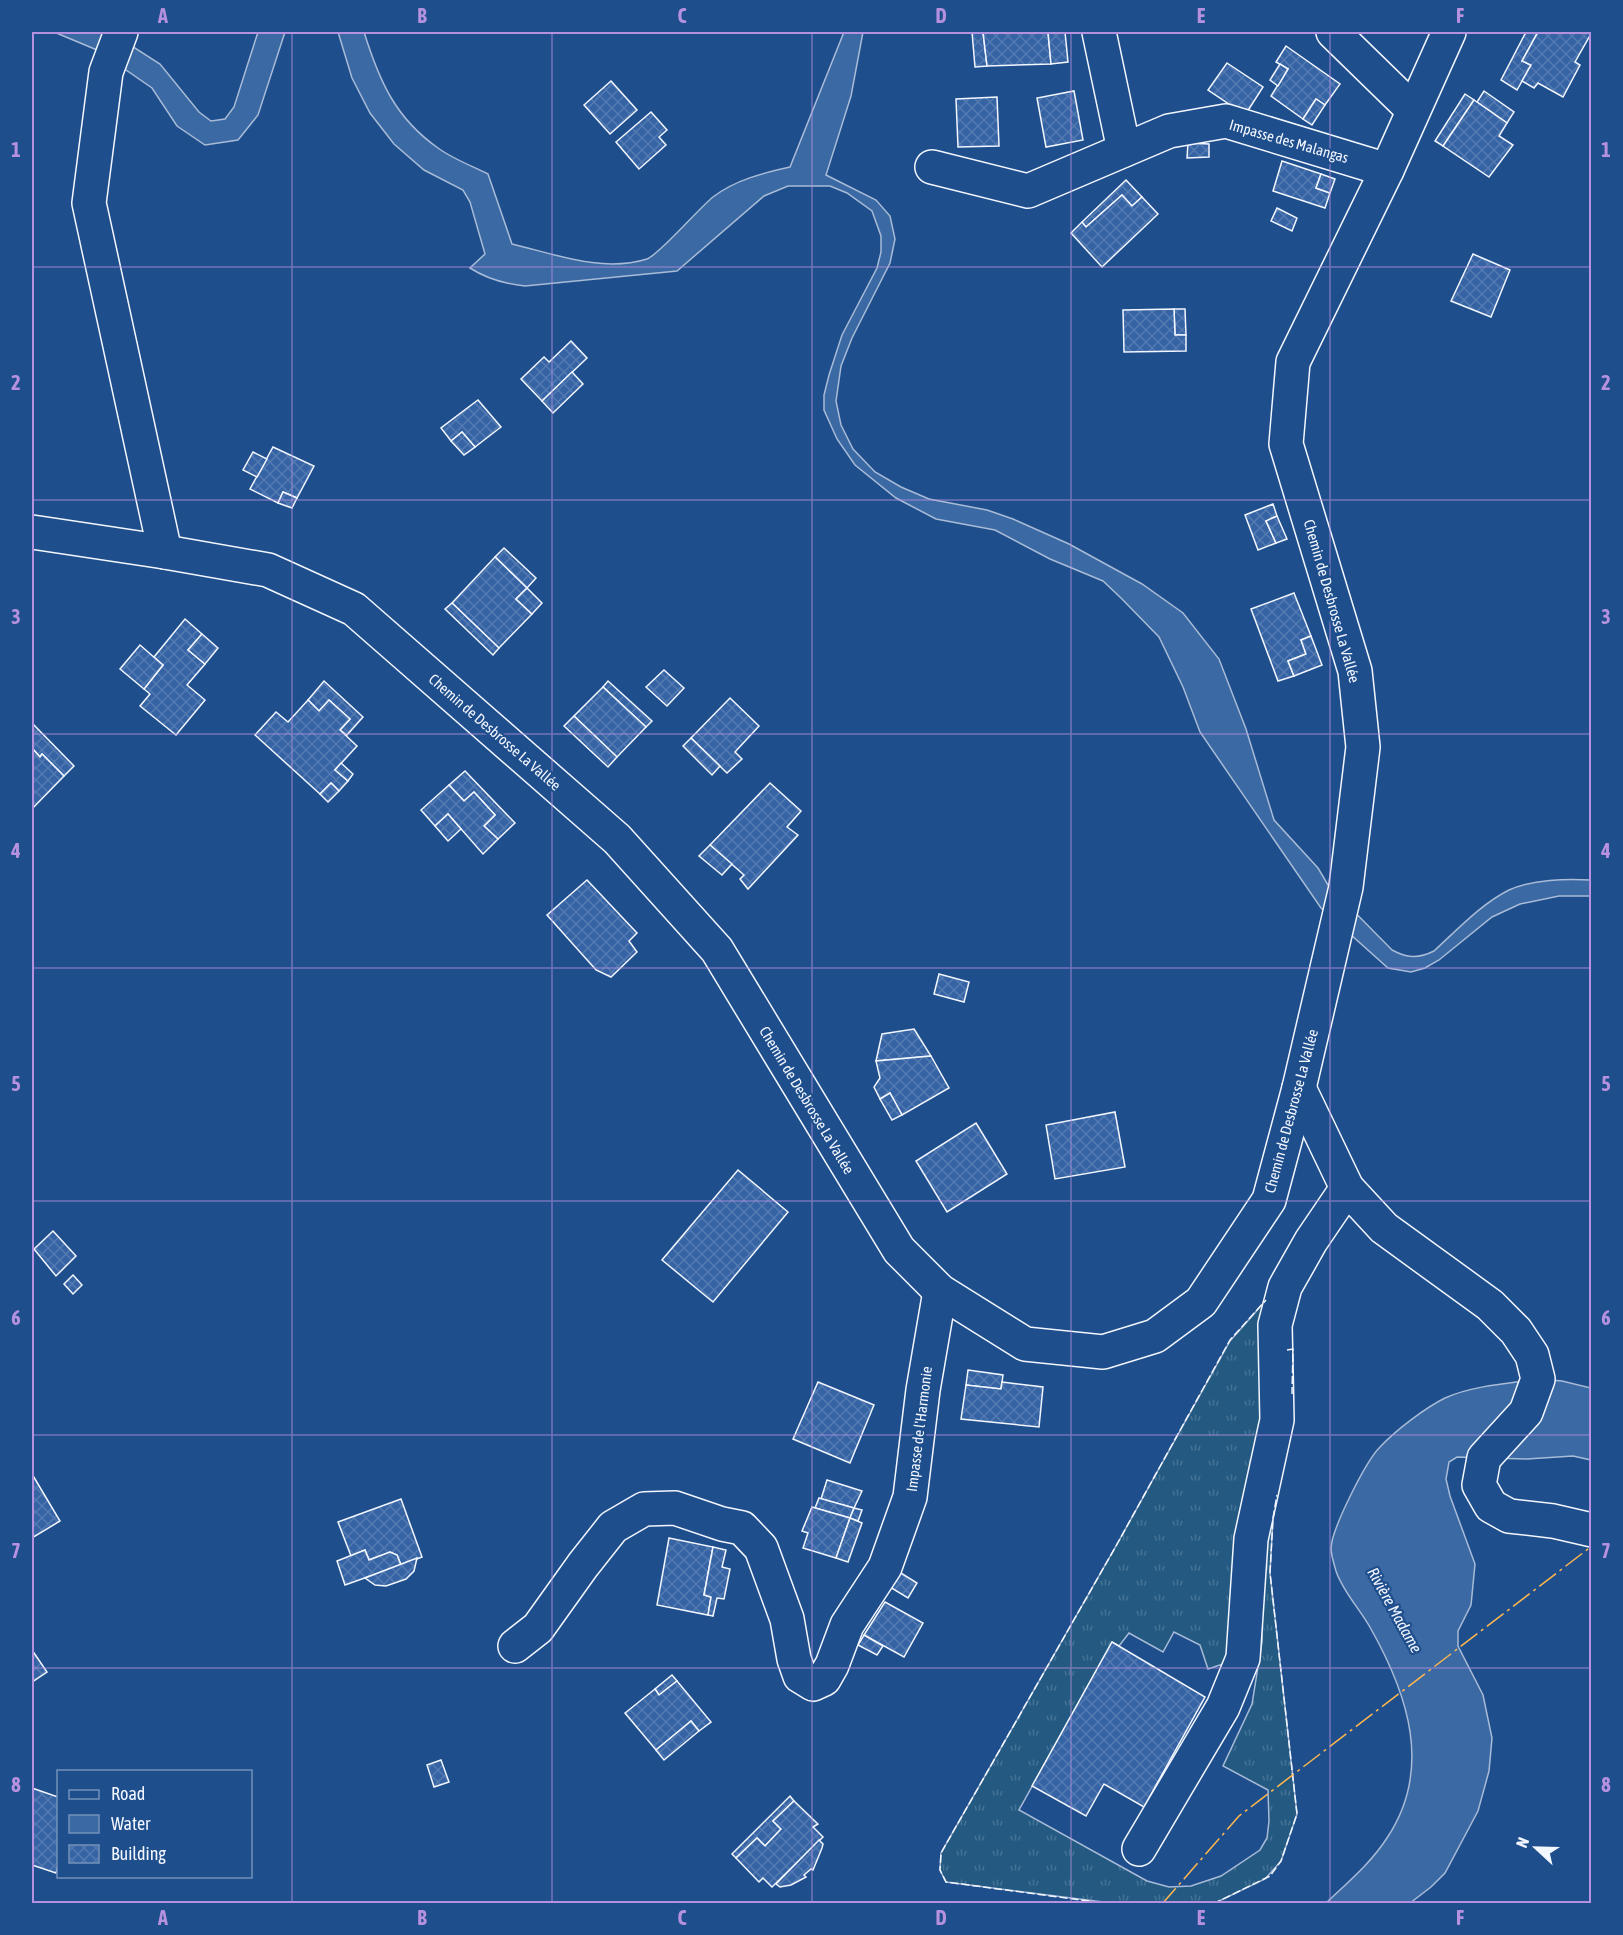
<svg xmlns="http://www.w3.org/2000/svg" width="1623" height="1935" viewBox="0 0 1623 1935" font-family="'Asap Condensed',sans-serif">
	<style>
		.grass { fill: url(#grass-tufts); stroke: #a8bbd7; stroke-width: 1.5 }
		.water { fill: #3b69a3; stroke: #a8bbd7; stroke-width: 1.5 }
		.building { fill: url(#building-cross-hatch); stroke: #f2f6ff; stroke-width: 1.5 }
		.lines { fill: none; stroke-linecap: round; stroke-linejoin: round }
		.minor-casing { stroke: #f2f6ff; stroke-width: 36 }
		.minor { stroke: #1f4e8c; stroke-width: 33 }
		.fence { stroke: #f2f6ff; stroke-width: 1.5; stroke-dasharray: 8 3; stroke-linecap: butt }
		.power { stroke: #ffb74d; stroke-width: 1.5; stroke-dasharray: 21 4.5 3 4.5; stroke-linecap: butt }
		.grid { fill: none; stroke: #b691df; stroke-width: 1.5; stroke-opacity: 0.55 }
		.labels { text-anchor: middle; dominant-baseline: central; stroke-width: 4.5; stroke-linejoin: round; paint-order: stroke }
		.street-label { font-size: 15px; fill: #f2f6ff; stroke: #1f4e8c }
		.water-label { font-size: 16px; font-style: italic; fill: #f2f6ff; stroke: #1f4e8c }
		.neatline { fill: none; stroke: #b691df; stroke-width: 2 }
		.grid-label { font-size: 20px; text-anchor: middle; font-weight: bold; fill: #b691df }
	</style>
	<defs>
		<pattern id="grass-tufts" width="24" height="20" patternUnits="userSpaceOnUse" patternTransform="scale(1.5)"><rect width="24" height="20" fill="#245a82"/><path d="M3 7l-1-3M5 7V3M7 7l1-3M15 17l-1-3M17 17v-4M19 17l1-3" fill="none" stroke="#447295"/></pattern>
		<pattern id="building-cross-hatch" width="8" height="8" patternUnits="userSpaceOnUse" patternTransform="scale(1.5)"><rect width="8" height="8" fill="#3563a3"/><path d="M0 0l8 8M0 8l8-8" fill="none" stroke="#537ab1"/></pattern>
	</defs>
	<rect width="100%" height="100%" fill="#1f4e8c"/>
	<polygon class="grass" points="1267,1299 1269,1390 1226,1663 1208,1669 1200,1645 1174,1632 1163,1652 1129,1633 1119,1646 1112,1642 1019,1810 1147,1881 1169,1887 1191,1886 1221,1876 1260,1850 1267,1838 1269,1821 1268,1790 1223,1766 1252,1704 1262,1642 1261,1559 1281,1472 1273,1518 1270,1573 1297,1814 1281,1861 1265,1879 1213,1904 1111,1903 946,1882 940,1870 941,1853 1116,1546 1230,1341"/>
	<g class="water">
		<polygon points="54,32 110,32 160,64 199,112 211,121 225,119 234,107 258,32 285,32 258,115 238,140 205,145 177,126 152,88 97,50"/>
		<path d="M338 32H364C379 80 395 118 438 148 453 159 472 166 488 174L512 244C555 254 602 273 647 259 659 255 699 208 713 197 735 180 763 173 790 167L844 32H863L851 96 826 175 876 200 890 216 895 239 890 263 852 338 841 366 836 401 841 425 853 449 875 472 901 487 929 499 987 510 1013 519 1069 544 1142 584 1183 613 1219 659 1246 729 1274 820 1318 868 1328 885 1392 950C1407 958 1418 959 1434 951 1457 930 1481 904 1509 890 1534 879 1565 879 1591 880V896H1559L1520 904 1492 917 1439 960 1425 968 1411 972 1388 968 1321 908 1200 732 1183 687 1159 637 1121 598 1103 581 1050 559 995 530 936 519 896 498 855 465 837 439 824 410V395L829 375 842 335 877 268 881 252V236L872 211 847 193 830 186H788L764 196 677 271 525 286C506 284 487 279 470 268L485 254 470 202 463 190 424 170 394 144 370 113 352 78Z"/>
		<path d="M1538 1379 1562 1381 1591 1388V1460L1573 1456 1527 1459 1457 1457 1449 1462 1446 1479 1450 1496 1475 1564 1471 1605 1458 1631V1646L1483 1695 1492 1738 1489 1771 1478 1811 1445 1873 1431 1887 1410 1903 1325 1904C1347 1883 1371 1863 1387 1838 1433 1769 1408 1695 1371 1629 1360 1609 1343 1592 1336 1571 1334 1564 1331 1555 1331 1548 1332 1528 1366 1461 1380 1447 1396 1430 1425 1408 1445 1398 1471 1386 1510 1383 1538 1379Z"/>
	</g>
	<g class="building">
		<polygon points="972,32 983,32 987,66 975,67"/>
		<polygon points="983,32 1048,32 1051,64 987,66"/>
		<polygon points="1048,32 1065,32 1068,62 1051,64"/>
		<polygon points="1526,32 1538,32 1522,61 1531,65 1517,90 1501,80"/>
		<polygon points="1538,32 1592,32 1575,62 1580,65 1563,97 1538,83 1534,88 1522,81 1531,65 1522,61"/>
		<polygon points="1286,46 1340,84 1325,105 1316,99 1303,119 1271,96 1288,69 1276,62"/>
		<polygon points="1227,63 1263,87 1247,112 1235,108 1208,90"/>
		<polygon points="1280,64 1288,69 1278,86 1270,80"/>
		<polygon points="611,81 637,110 610,134 584,105"/>
		<polygon points="1074,91 1083,140 1046,147 1037,98"/>
		<polygon points="1484,91 1514,112 1507,123 1477,102"/>
		<polygon points="1465,94 1474,100 1443,146 1435,141"/>
		<polygon points="997,97 999,146 958,147 956,99"/>
		<polygon points="1316,99 1325,105 1312,125 1303,119"/>
		<polygon points="1474,100 1507,123 1499,136 1513,145 1489,177 1443,146"/>
		<polygon points="651,112 667,130 659,137 666,145 639,169 616,142"/>
		<polygon points="1188,143 1209,144 1209,157 1187,158"/>
		<polygon points="1282,161 1321,174 1316,188 1330,193 1325,208 1273,191"/>
		<polygon points="1321,174 1335,179 1330,193 1316,188"/>
		<polygon points="1126,180 1142,197 1132,206 1122,195 1086,227 1082,222"/>
		<polygon points="1122,195 1132,206 1142,197 1158,214 1102,267 1071,233 1082,222 1086,227"/>
		<polygon points="1277,208 1297,218 1292,231 1271,221"/>
		<polygon points="1473,254 1510,270 1491,317 1451,301"/>
		<polygon points="1174,309 1185,309 1186,335 1175,335"/>
		<polygon points="1174,309 1175,335 1186,335 1186,351 1124,352 1123,310"/>
		<polygon points="571,341 587,358 542,401 521,379 544,357 549,362"/>
		<polygon points="572,372 583,384 553,413 542,401"/>
		<polygon points="478,400 501,427 475,447 462,432 451,441 441,428"/>
		<polygon points="462,432 475,447 464,455 451,441"/>
		<polygon points="273,447 314,466 297,498 283,492 278,503 250,489"/>
		<polygon points="253,452 267,459 257,477 243,470"/>
		<polygon points="283,492 297,498 292,508 278,503"/>
		<polygon points="1273,504 1277,516 1266,521 1276,543 1258,550 1245,515"/>
		<polygon points="1277,516 1287,539 1276,543 1266,521"/>
		<polygon points="504,548 536,578 527,588 495,557"/>
		<polygon points="495,557 527,588 516,599 532,614 499,648 452,603"/>
		<polygon points="527,588 542,603 532,614 516,599"/>
		<polygon points="1294,593 1311,636 1301,640 1306,654 1288,661 1294,676 1278,681 1251,609"/>
		<polygon points="452,603 499,648 493,655 445,609"/>
		<polygon points="185,619 202,634 188,650 205,664 187,685 205,700 176,735 140,706 150,694 144,689 163,665 154,657"/>
		<polygon points="202,634 218,648 205,664 188,650"/>
		<polygon points="1311,636 1322,665 1294,676 1288,661 1306,654 1301,640"/>
		<polygon points="140,645 163,665 144,689 120,669"/>
		<polygon points="664,670 684,688 667,706 646,687"/>
		<polygon points="324,681 363,717 347,735 340,730 350,719 329,700 319,711 308,700"/>
		<polygon points="608,681 652,721 646,727 603,687"/>
		<polygon points="603,687 646,727 617,757 574,716"/>
		<polygon points="730,698 759,726 735,752 742,759 727,773 691,738"/>
		<polygon points="308,700 319,711 329,700 350,719 340,730 357,746 335,770 348,781 339,791 331,783 320,794 255,735 276,712 288,722"/>
		<polygon points="574,716 617,757 608,767 564,726"/>
		<polygon points="32,723 74,766 64,776 42,754 40,757 32,748"/>
		<polygon points="691,738 720,766 712,775 683,746"/>
		<polygon points="32,748 40,757 42,754 64,776 32,809"/>
		<polygon points="341,763 353,774 348,781 335,770"/>
		<polygon points="465,771 515,823 498,839 484,826 495,815 474,792 464,801 449,785"/>
		<polygon points="331,783 339,791 328,802 320,794"/>
		<polygon points="770,783 801,811 787,827 798,835 748,889 740,879 744,875 710,845"/>
		<polygon points="449,785 464,801 474,792 495,815 484,826 498,839 483,854 448,814 435,826 421,810"/>
		<polygon points="448,814 461,829 448,841 435,826"/>
		<polygon points="710,845 732,864 722,875 699,856"/>
		<polygon points="587,880 637,933 629,941 637,952 611,977 596,970 547,915"/>
		<polygon points="939,974 969,982 964,1002 934,994"/>
		<polygon points="914,1029 931,1056 876,1061 882,1034"/>
		<polygon points="931,1056 949,1088 902,1115 890,1093 880,1099 874,1087 880,1078 876,1061"/>
		<polygon points="890,1093 902,1115 892,1120 880,1099"/>
		<polygon points="1115,1112 1125,1167 1055,1179 1046,1125"/>
		<polygon points="976,1123 1007,1174 947,1212 916,1161"/>
		<polygon points="738,1170 788,1212 713,1302 662,1260"/>
		<polygon points="53,1231 76,1256 56,1276 34,1249"/>
		<polygon points="73,1275 82,1285 73,1294 64,1284"/>
		<polygon points="968,1370 1003,1375 1001,1389 966,1385"/>
		<polygon points="818,1382 874,1405 850,1463 793,1439"/>
		<polygon points="1002,1382 1043,1387 1039,1427 961,1419 966,1385 1001,1389"/>
		<polygon points="32,1474 60,1521 32,1538"/>
		<polygon points="827,1480 862,1491 854,1508 821,1499"/>
		<polygon points="819,1498 854,1508 850,1518 815,1508"/>
		<polygon points="401,1499 422,1557 401,1565 397,1555 390,1552 369,1560 365,1550 351,1556 338,1522"/>
		<polygon points="812,1507 850,1518 836,1558 803,1548 808,1533 802,1531"/>
		<polygon points="854,1508 862,1510 858,1521 850,1518"/>
		<polygon points="850,1518 862,1523 848,1562 836,1558"/>
		<polygon points="669,1538 713,1547 704,1595 711,1597 708,1615 657,1605"/>
		<polygon points="713,1547 726,1550 722,1567 730,1569 724,1599 717,1598 713,1616 708,1615 711,1597 704,1595"/>
		<polygon points="365,1550 369,1560 390,1552 397,1555 401,1565 345,1585 337,1561"/>
		<polygon points="417,1558 414,1571 406,1579 386,1586 375,1585 365,1578"/>
		<polygon points="888,1565 917,1583 908,1598 880,1581"/>
		<polygon points="885,1602 923,1623 904,1657 864,1635"/>
		<polygon points="864,1635 883,1646 877,1655 858,1645"/>
		<polygon points="1112,1642 1205,1697 1144,1807 1104,1784 1086,1816 1032,1786"/>
		<polygon points="32,1650 47,1672 32,1682"/>
		<polygon points="672,1675 677,1681 659,1695 655,1689"/>
		<polygon points="677,1681 711,1722 699,1731 691,1721 656,1750 625,1713 655,1689 659,1695"/>
		<polygon points="691,1721 699,1731 664,1760 656,1750"/>
		<polygon points="441,1760 449,1782 434,1787 427,1765"/>
		<polygon points="32,1788 58,1797 58,1866 56,1873 32,1865"/>
		<polygon points="790,1796 794,1801 773,1821 781,1829 765,1846 757,1838 736,1858 732,1854"/>
		<polygon points="794,1801 818,1824 813,1827 823,1837 772,1887 763,1878 759,1882 736,1858 757,1838 765,1846 781,1829 773,1821"/>
		<polygon points="819,1840 823,1844 822,1848 813,1870 811,1869 804,1875 806,1877 791,1885 780,1887 776,1884"/>
	</g>
	<g class="lines">
		<g class="minor-casing">
			<g id="minor">
				<polyline points="121,32 106,72 89,203 165,552"/>
				<polyline points="1099,32 1124,150"/>
				<polyline points="1333,32 1413,110"/>
				<polyline points="932,167 1028,191 1169,131 1226,121 1387,170"/>
				<polyline points="32,532 165,552 268,570 354,609 617,839 717,950 899,1250 940,1291 1025,1344 1103,1352 1155,1336 1201,1302 1269,1200 1299,1088 1346,887 1363,747 1355,671 1286,444 1293,362 1387,170 1449,32"/>
				<polyline points="1299,1088 1347,1188 1384,1228 1490,1305 1516,1331 1532,1355 1538,1379 1526,1412 1484,1458 1479,1485 1491,1506 1509,1516 1553,1521 1592,1530"/>
				<polyline points="515,1646 538,1628 583,1565 613,1527 644,1509 675,1508 722,1524 742,1528 761,1548 787,1619 794,1659 800,1676 813,1684 824,1679 832,1665 847,1625 885,1567 910,1497 923,1390 940,1291"/>
				<polyline points="1139,1849 1223,1707 1243,1658 1251,1539 1277,1420 1275,1325 1285,1287 1311,1241 1347,1188"/>
			</g>
		</g>
		<use href="#minor" class="minor"/>
		<g class="fence">
			<polyline points="1287,1350 1293,1349 1292,1394"/>
			<polyline points="1111,1904 946,1882 940,1870 941,1853 1116,1546 1230,1340 1266,1300"/>
			<polyline points="1213,1904 1270,1876 1281,1861 1297,1814 1270,1573 1273,1518 1277,1495"/>
		</g>
		<polyline class="power" points="1162,1904 1239,1816 1592,1546"/>
	</g>
	<path class="grid" d="M292 32V1904M552 32V1904M812 32V1904M1071 32V1904M1330 32V1904M32 267H1592M32 500H1592M32 734H1592M32 968H1592M32 1201H1592M32 1435H1592M32 1668H1592"/>
	<g class="labels">
		<g class="street-label">
			<text transform="translate(1289 141) rotate(16)">Impasse des Malangas</text>
			<text transform="translate(1332 601) rotate(74)">Chemin de Desbrosse La Vallée</text>
			<text transform="translate(495 732) rotate(41)">Chemin de Desbrosse La Vallée</text>
			<text transform="translate(807 1100) rotate(59)">Chemin de Desbrosse La Vallée</text>
			<text transform="translate(1291 1111) rotate(-75)">Chemin de Desbrosse La Vallée</text>
			<text transform="translate(919 1429) rotate(-83)">Impasse de l'Harmonie</text>
		</g>
		<g class="water-label">
			<text transform="translate(1395 1610) rotate(61)">Rivière Madame</text>
		</g>
	</g>
	<rect width="1623" height="1935" fill="none" stroke="#1f4e8c" stroke-width="66"/>
	<rect x="57" y="1770" width="195" height="108" fill="#1f4e8c" stroke="#7391ba" stroke-width="1.5"/>
	<rect x="69" y="1790" width="30" height="9" fill="#1f4e8c" stroke="#7391ba" stroke-width="1.5"/>
	<text x="111" y="1800" font-size="18" fill="#f2f6ff">Road</text>
	<rect x="69" y="1815" width="30" height="18" fill="#3b69a3" stroke="#7391ba" stroke-width="1.5"/>
	<text x="111" y="1830" font-size="18" fill="#f2f6ff">Water</text>
	<rect x="69" y="1845" width="30" height="18" fill="url(#building-cross-hatch)" stroke="#7391ba" stroke-width="1.5"/>
	<text x="111" y="1860" font-size="18" fill="#f2f6ff">Building</text>
	<g transform="translate(1536 1848) rotate(292)" stroke="#1f4e8c" stroke-width="4.5" paint-order="stroke">
	<path d="M0-4.5L10 22L0 15L-10 22Z" fill="#f2f6ff"/>
	<text y="-9" font-size="16" font-weight="bold" text-anchor="middle" fill="#f2f6ff">N</text>
	</g>
	<rect x="33" y="33" width="1557" height="1869" class="neatline"/>
	<g class="grid-label">
		<text x="163" y="23">A</text>
		<text x="422" y="23">B</text>
		<text x="682" y="23">C</text>
		<text x="941" y="23">D</text>
		<text x="1201" y="23">E</text>
		<text x="1460" y="23">F</text>
		<text x="16" y="157">1</text>
		<text x="1606" y="157">1</text>
		<text x="16" y="390">2</text>
		<text x="1606" y="390">2</text>
		<text x="16" y="624">3</text>
		<text x="1606" y="624">3</text>
		<text x="16" y="858">4</text>
		<text x="1606" y="858">4</text>
		<text x="16" y="1091">5</text>
		<text x="1606" y="1091">5</text>
		<text x="16" y="1325">6</text>
		<text x="1606" y="1325">6</text>
		<text x="16" y="1558">7</text>
		<text x="1606" y="1558">7</text>
		<text x="16" y="1792">8</text>
		<text x="1606" y="1792">8</text>
		<text x="163" y="1925">A</text>
		<text x="422" y="1925">B</text>
		<text x="682" y="1925">C</text>
		<text x="941" y="1925">D</text>
		<text x="1201" y="1925">E</text>
		<text x="1460" y="1925">F</text>
	</g>
</svg>
